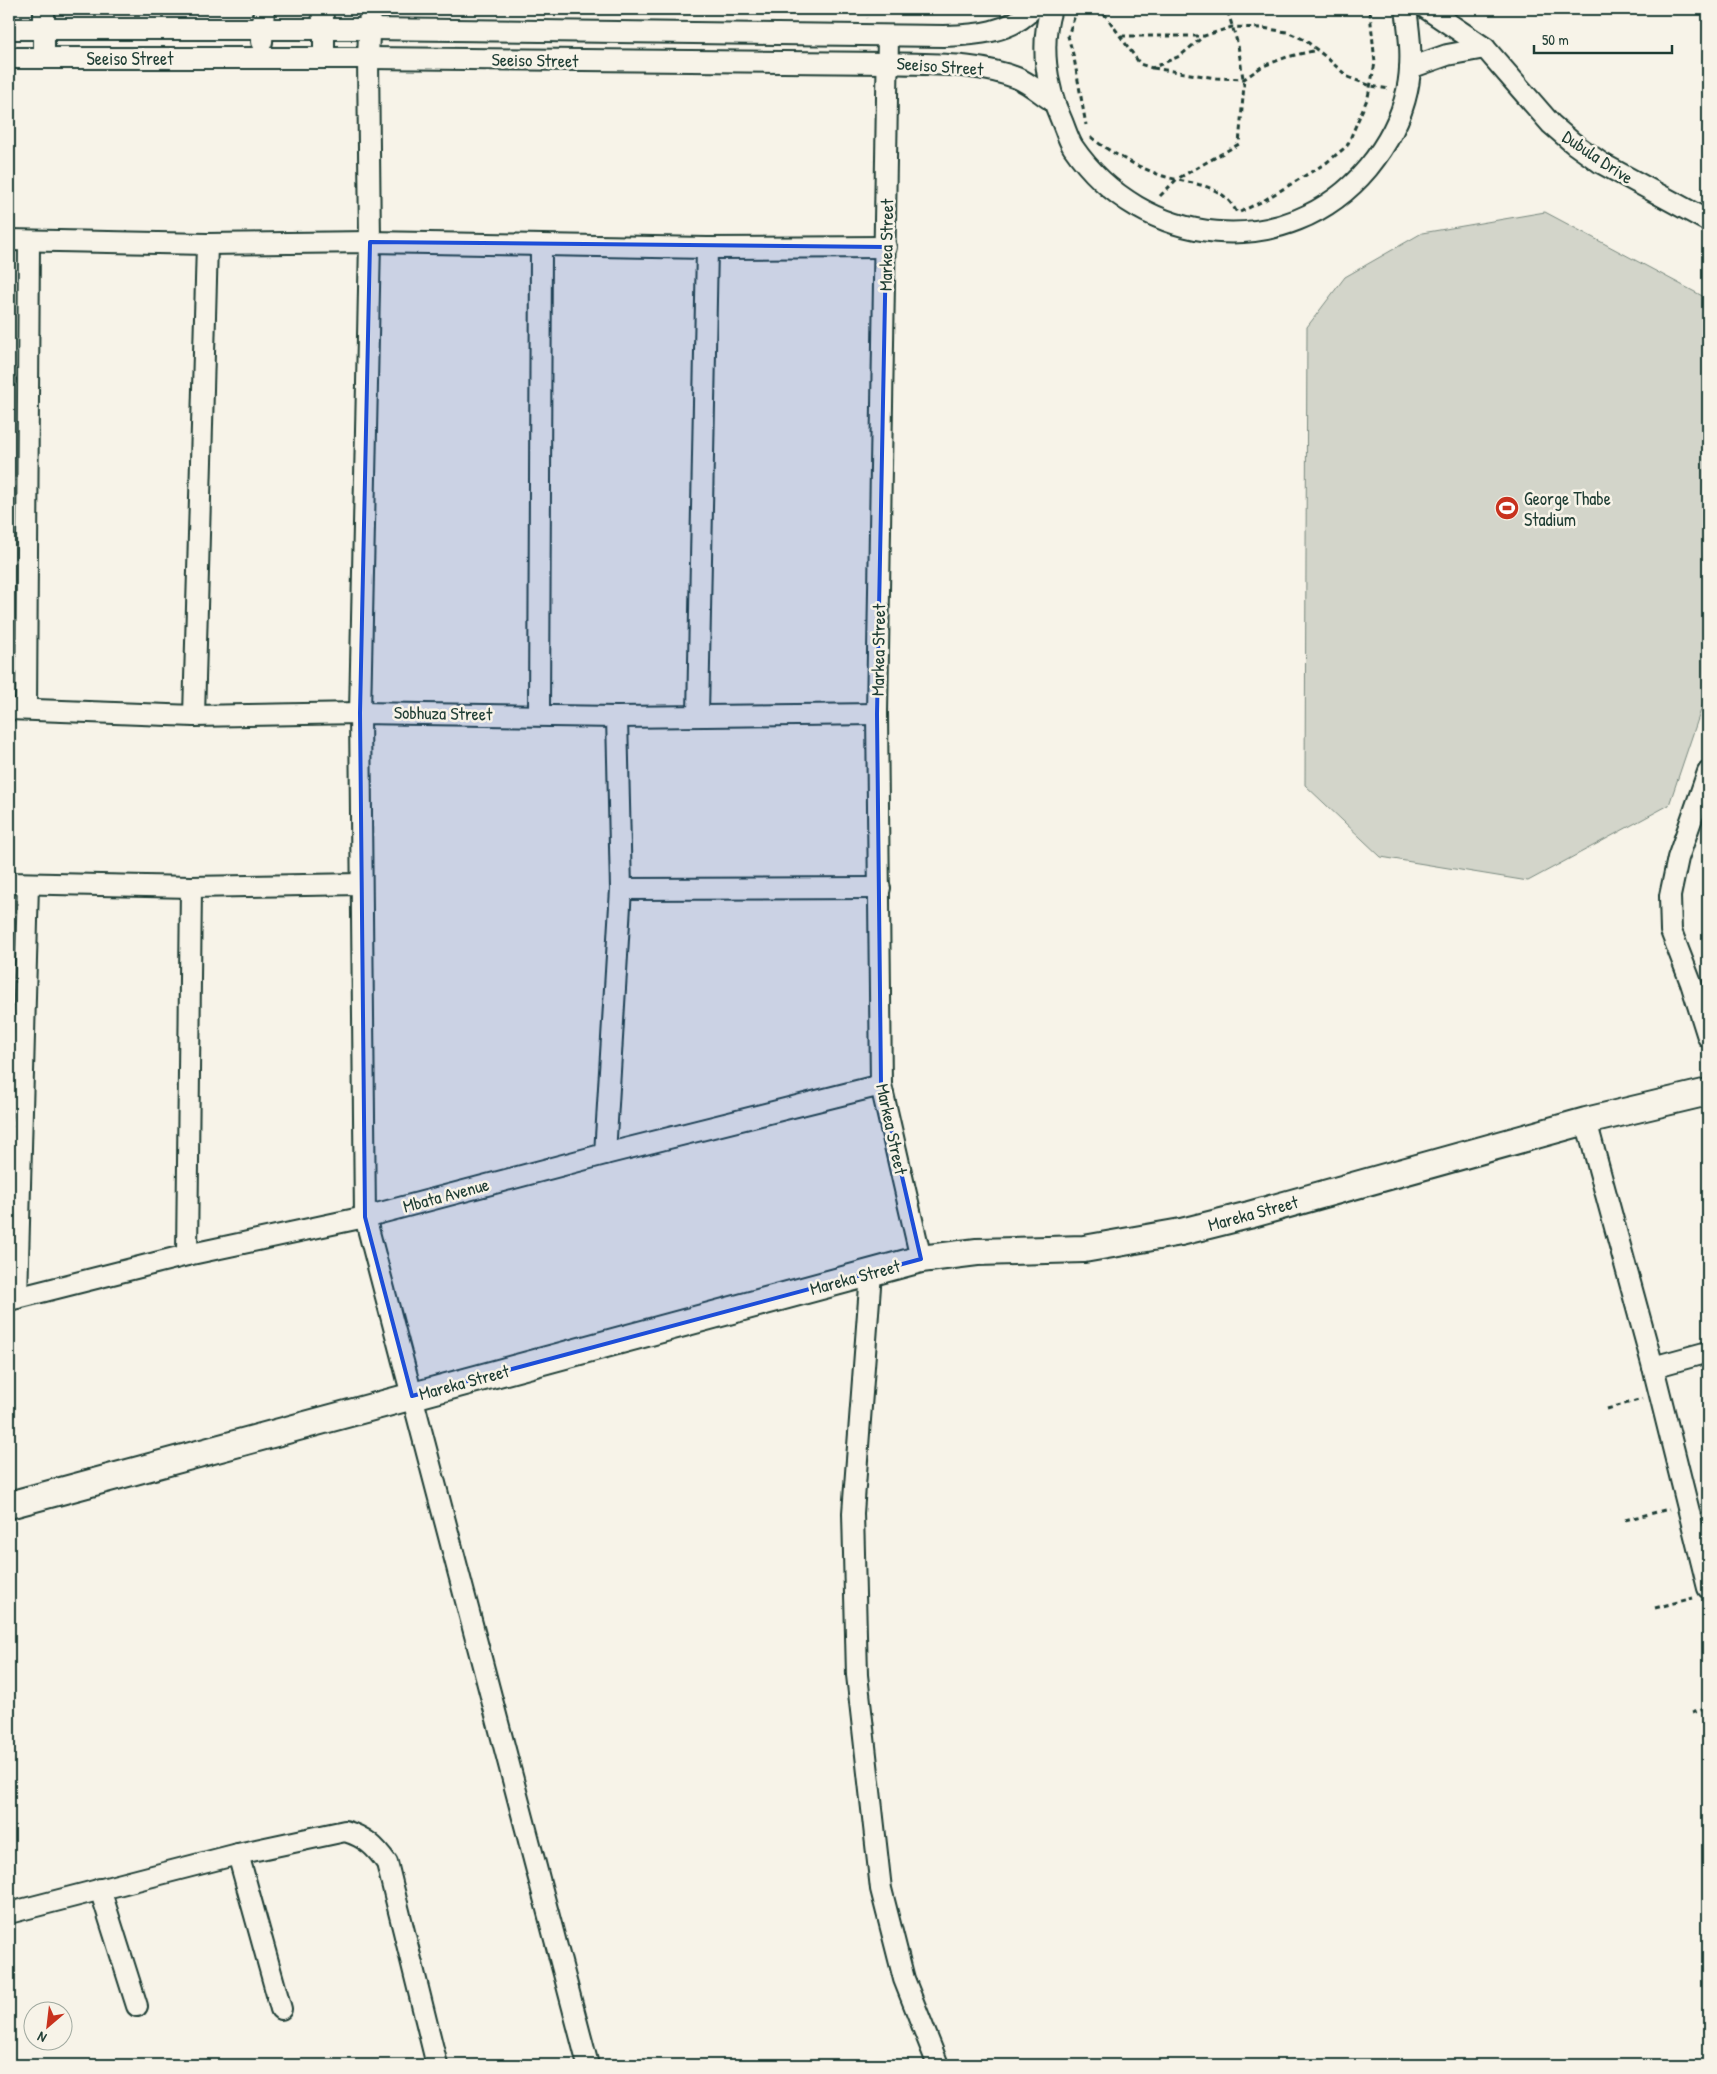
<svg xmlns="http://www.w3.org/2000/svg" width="1717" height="2074" viewBox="0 0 1717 2074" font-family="'Patrick Hand',sans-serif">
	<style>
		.grass { fill: #d3d5ca; stroke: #79897f }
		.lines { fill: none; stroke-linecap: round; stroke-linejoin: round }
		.minor-casing { stroke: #1f3d34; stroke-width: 24 }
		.major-casing { stroke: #1f3d34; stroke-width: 30 }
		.path { stroke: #1f3d34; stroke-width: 3; stroke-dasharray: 5 4; stroke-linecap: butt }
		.minor { stroke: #f7f3e8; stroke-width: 20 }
		.major { stroke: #f7f3e8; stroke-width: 26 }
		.marked { fill: #1d4ed8; fill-opacity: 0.2; stroke: #1d4ed8; stroke-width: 4; stroke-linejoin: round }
		.labels { text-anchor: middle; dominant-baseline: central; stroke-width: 5; stroke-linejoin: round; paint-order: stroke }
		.street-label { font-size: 18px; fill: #1f3d34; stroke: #f7f3e8 }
		.poi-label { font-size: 18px; fill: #1f3d34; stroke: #f7f3e8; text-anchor: start }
	</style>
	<rect width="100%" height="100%" fill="#f7f3e8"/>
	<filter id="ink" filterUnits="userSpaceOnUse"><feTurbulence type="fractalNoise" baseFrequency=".02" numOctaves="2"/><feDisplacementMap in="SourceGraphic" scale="10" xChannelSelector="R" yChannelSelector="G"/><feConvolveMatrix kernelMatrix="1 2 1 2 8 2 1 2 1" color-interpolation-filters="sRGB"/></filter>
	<g filter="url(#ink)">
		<polygon class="grass" points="1545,212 1708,299 1708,689 1669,805 1528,881 1381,857 1305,785 1307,327 1345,277 1422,233"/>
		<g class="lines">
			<g class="minor-casing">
				<g id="minor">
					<polyline points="44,9 44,58"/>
					<polyline points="322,9 324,29 324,58"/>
					<polyline points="370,9 368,58 370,242 360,713 365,1217 588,2065"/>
					<path d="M1051 9C1040 44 1046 86 1061 119 1065 128 1068 139 1073 147 1142 248 1287 265 1368 168 1386 146 1401 119 1407 91 1413 63 1410 37 1406 9"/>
					<polyline points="1427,9 1485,48 1551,124 1573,143 1601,163 1708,221"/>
					<path d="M9 29H369L944 36C974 35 1011 33 1032 9"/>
					<polyline points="888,36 877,714 881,1085 921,1259"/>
					<polyline points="262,42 264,9"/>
					<path d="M9 58H368L888 63C931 65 976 62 1017 78 1030 83 1041 94 1053 101"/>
					<polyline points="1410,68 1447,55 1485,48"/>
					<polyline points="9,240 207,244 370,242 707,248 886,247"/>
					<polyline points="9,709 194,716 360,713 617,717 877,714"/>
					<polyline points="26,709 29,241"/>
					<polyline points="539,715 541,246"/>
					<polyline points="698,715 707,248"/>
					<polyline points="194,716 207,244"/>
					<polyline points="1708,772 1678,858 1670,896 1671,931 1691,983 1708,1037"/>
					<polyline points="9,883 191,887 361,884"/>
					<polyline points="621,889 880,888"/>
					<polyline points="1586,1121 1653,1367 1708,1588"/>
					<polyline points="605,1154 621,889 617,717"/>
					<polyline points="187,1255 191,887"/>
					<polyline points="871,1273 853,1513 857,1675 881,1889 904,1979 938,2065"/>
					<polyline points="17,1298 28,884"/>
					<polyline points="9,1300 187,1255 365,1217 605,1154 881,1085"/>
					<polyline points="1653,1367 1708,1352"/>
					<polyline points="238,1854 281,2009"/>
					<polyline points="100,1889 137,2006"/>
					<path d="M9 1913 238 1854 345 1831C365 1837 375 1846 387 1863L437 2065"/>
				</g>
			</g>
			<g class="major-casing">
				<polyline id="major" points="9,1505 921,1259 977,1252 1084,1249 1181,1232 1249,1215 1586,1121 1708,1092"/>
			</g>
			<g class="path">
				<polyline points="867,9 868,18"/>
				<polyline points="1077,9 1068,36 1074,58 1086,125"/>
				<polyline points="1096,9 1106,16 1140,64 1152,68 1180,56 1204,36 1232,27 1263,28 1287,32 1305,40 1327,58 1348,77 1371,86 1389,89"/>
				<polyline points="1121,36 1203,36"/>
				<polyline points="1153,68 1216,78 1244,79 1263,66 1287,57 1317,50"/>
				<path d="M1091 137C1108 152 1142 169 1163 176 1191 185 1222 182 1237 213"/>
				<polyline points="1160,196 1177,179 1239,144 1244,85 1238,45 1227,9"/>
				<polyline points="1240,212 1263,201 1326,163 1347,146 1368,97 1375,63 1370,13 1367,9"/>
				<polyline points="1607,1409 1642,1399"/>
				<polyline points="1625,1520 1669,1509"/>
				<polyline points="1655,1608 1693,1598"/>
				<polyline points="1692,1712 1708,1707"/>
				<polyline points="1706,1806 1708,1806"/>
			</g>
			<use href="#minor" class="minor"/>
			<use href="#major" class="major"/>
		</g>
	</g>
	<path class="marked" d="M370 242 886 247 877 714 881 1085 921 1259 412 1396 365 1217 360 713Z"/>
	<defs>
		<g id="stadium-disc" transform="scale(1.25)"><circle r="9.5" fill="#c8321e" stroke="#f7f3e8"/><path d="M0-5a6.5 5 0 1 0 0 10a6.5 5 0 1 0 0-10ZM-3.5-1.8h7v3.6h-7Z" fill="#fff"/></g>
	</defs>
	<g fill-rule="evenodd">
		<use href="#stadium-disc" x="1507" y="508"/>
	</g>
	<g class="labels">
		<g class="street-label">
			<text x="130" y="58">Seeiso Street</text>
			<text transform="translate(535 60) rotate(1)">Seeiso Street</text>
			<text transform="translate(940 66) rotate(4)">Seeiso Street</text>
			<text transform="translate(1598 157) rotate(34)">Dubula Drive</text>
			<text transform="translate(886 245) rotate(-89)">Markea Street</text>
			<text transform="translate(878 650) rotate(-89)">Markea Street</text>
			<text transform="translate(443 713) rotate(1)">Sobhuza Street</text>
			<text transform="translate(892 1129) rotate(78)">Markea Street</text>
			<text transform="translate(446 1195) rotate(-15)">Mbata Avenue</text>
			<text transform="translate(1253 1213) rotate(-15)">Mareka Street</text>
			<text transform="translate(855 1277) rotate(-15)">Mareka Street</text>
			<text transform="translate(464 1382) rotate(-15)">Mareka Street</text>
		</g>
		<g class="poi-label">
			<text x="1524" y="498">George Thabe<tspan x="1524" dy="21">Stadium</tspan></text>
		</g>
	</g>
	<rect width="1717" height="2074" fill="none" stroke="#f7f3e8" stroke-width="30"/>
	<rect x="15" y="15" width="1687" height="2044" fill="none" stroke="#1f3d34" stroke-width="2" filter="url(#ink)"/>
	<g transform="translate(48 2026) rotate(208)"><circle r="24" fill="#f7f3e8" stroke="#a1aaa0"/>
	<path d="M0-4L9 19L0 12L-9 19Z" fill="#c8321e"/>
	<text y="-8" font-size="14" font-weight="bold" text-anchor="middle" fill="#1f3d34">N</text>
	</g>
	<path d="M1534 45v8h138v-8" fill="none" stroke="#1f3d34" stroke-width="2.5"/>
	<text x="1542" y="45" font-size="15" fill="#1f3d34" stroke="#f7f3e8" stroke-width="4" paint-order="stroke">50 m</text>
</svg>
